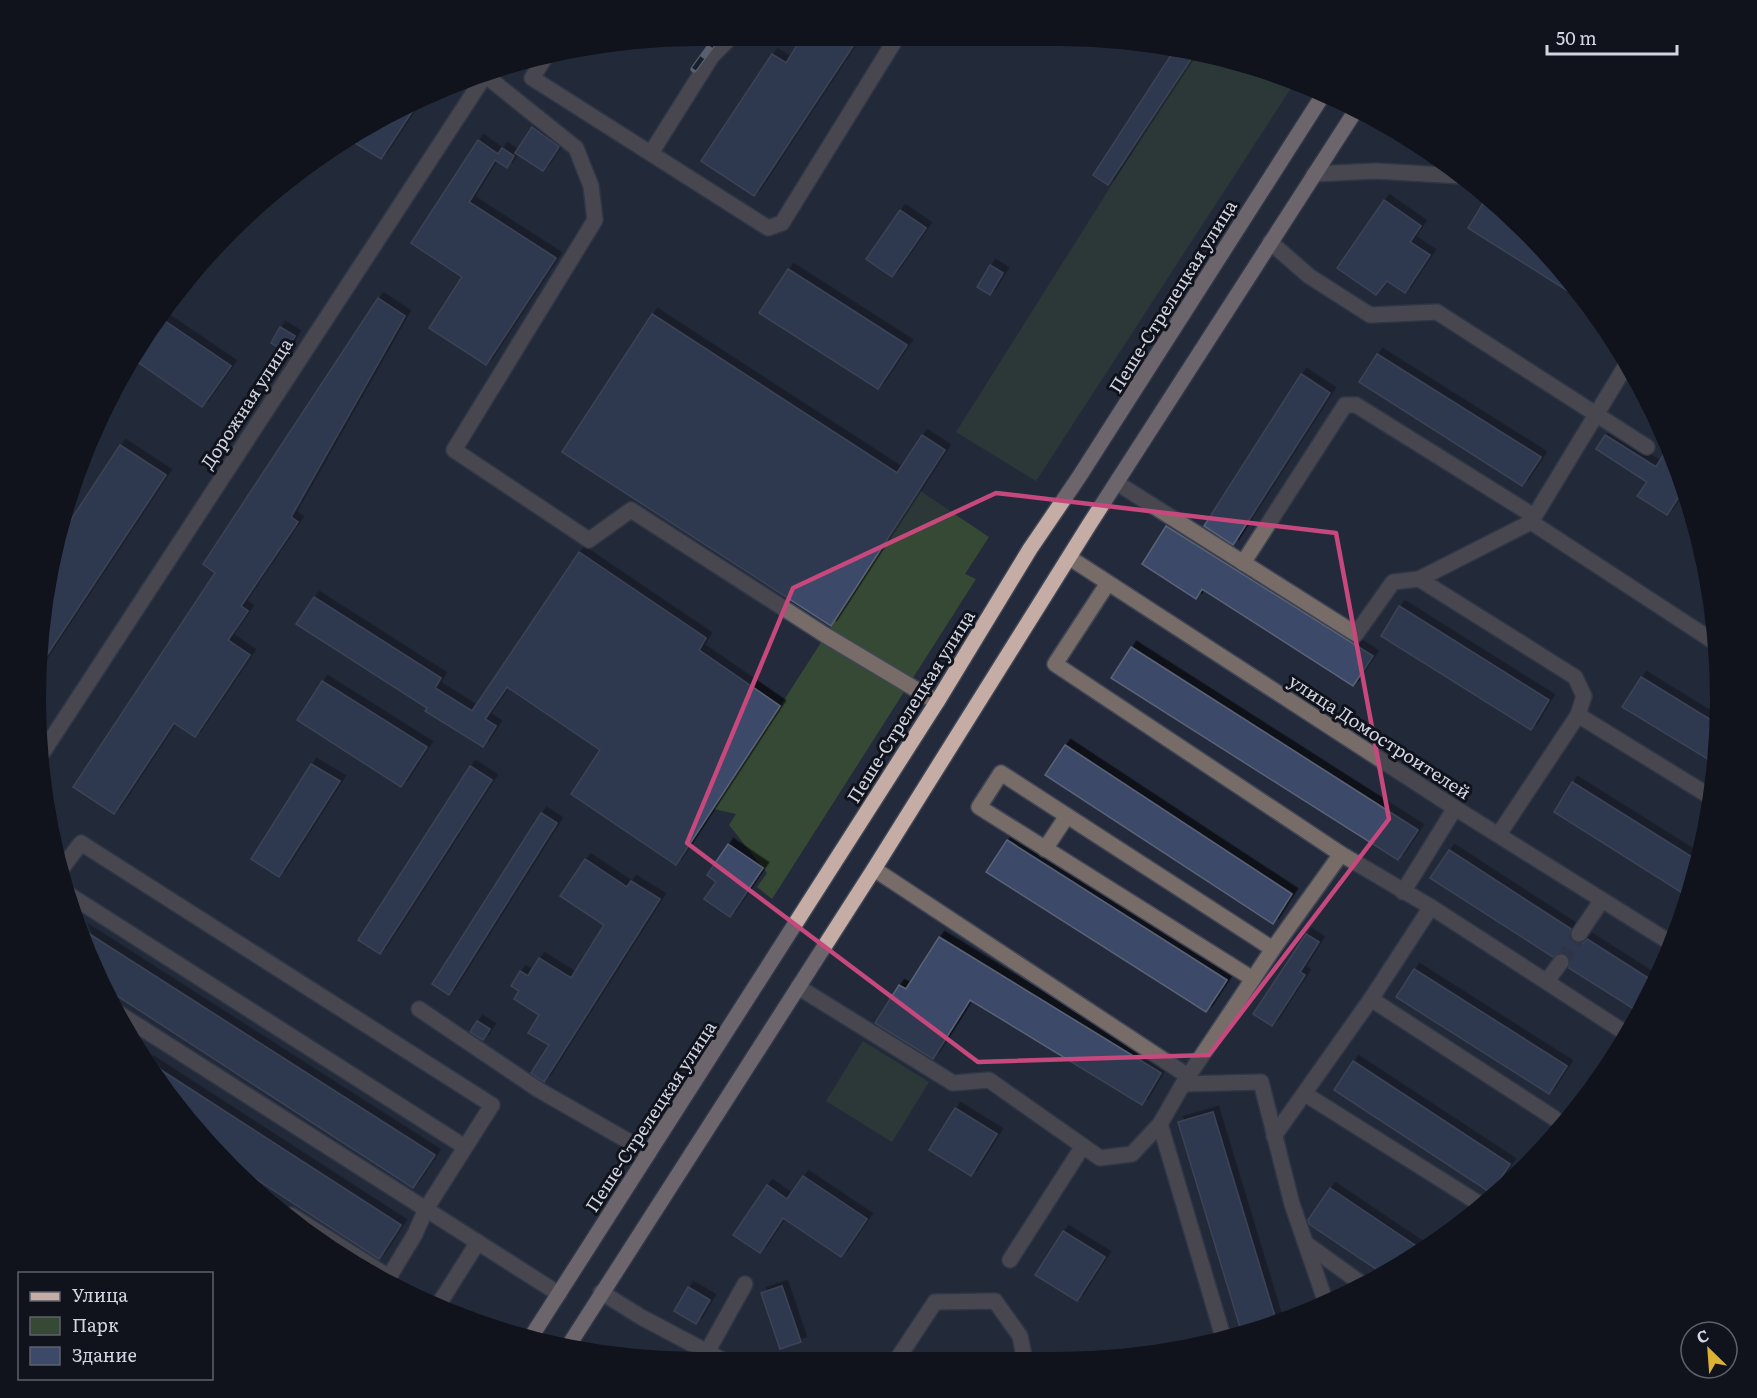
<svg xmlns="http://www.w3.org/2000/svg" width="1757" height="1398" viewBox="0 0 1757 1398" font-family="Literata,serif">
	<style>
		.green { fill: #354934 }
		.building { fill: #3d4968; stroke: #5a6276; stroke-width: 1.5; filter: url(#shadow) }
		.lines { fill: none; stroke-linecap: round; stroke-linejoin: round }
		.minor-tunnel { stroke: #3d4454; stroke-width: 15; stroke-dasharray: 15 8; stroke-linecap: butt }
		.minor-casing { stroke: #3f4656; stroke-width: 18 }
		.major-casing { stroke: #3f4656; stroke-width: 18 }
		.minor { stroke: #776c68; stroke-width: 15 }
		.major { stroke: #c5ada6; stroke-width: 15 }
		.rail-casing { stroke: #9a9fad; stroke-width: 7 }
		.rail { stroke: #10131b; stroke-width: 4.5; stroke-dasharray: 14; stroke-linecap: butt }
		.marked { fill: none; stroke: #c6487d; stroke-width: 4.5; stroke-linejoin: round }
		.labels { text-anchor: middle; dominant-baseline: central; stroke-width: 6; stroke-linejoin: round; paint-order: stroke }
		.street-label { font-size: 18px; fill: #d2d6e2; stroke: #10131b }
	</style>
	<defs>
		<filter id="shadow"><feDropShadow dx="5.5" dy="-5.5" stdDeviation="0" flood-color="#0009"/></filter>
	</defs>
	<rect width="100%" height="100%" fill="#232a3b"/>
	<g class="green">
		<polygon points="1193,56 1271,71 1295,82 1036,481 956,432"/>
		<polygon points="919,490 989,537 965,574 976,579 772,899 757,887 767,873 729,825 736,814 714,809"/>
		<polygon points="863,1041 929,1082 892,1142 826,1101"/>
	</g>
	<g class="building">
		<polygon points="803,36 859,37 754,196 701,161 772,54 786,63"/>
		<polygon points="1173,52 1193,56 1108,185 1093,175"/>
		<polygon points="417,104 381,159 352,141 368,125"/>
		<polygon points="532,127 559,147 543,171 515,153"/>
		<polygon points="478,140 498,154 502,148 514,156 507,168 495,160 469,202 556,258 486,365 429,328 462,277 411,243"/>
		<polygon points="1384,200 1421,226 1410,242 1430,255 1405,293 1387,281 1376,295 1337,268"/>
		<polygon points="1485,200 1508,214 1584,295 1582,300 1468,228"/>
		<polygon points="900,210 926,228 892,277 866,259"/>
		<polygon points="990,265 1003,273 990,295 977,287"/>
		<polygon points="788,269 907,345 878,389 759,313"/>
		<polygon points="378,298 405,316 291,517 298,522 241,606 248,611 228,640 250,655 195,737 174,723 114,814 73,787 215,573 203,564"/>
		<polygon points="652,314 897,473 922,435 945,450 831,626 562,452"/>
		<polygon points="162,319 231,366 202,407 132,358"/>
		<polygon points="280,327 295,336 286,352 271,343"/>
		<polygon points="1377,354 1541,457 1522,486 1359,382"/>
		<polygon points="1301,374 1330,393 1233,545 1204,526"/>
		<polygon points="1605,435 1656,467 1668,447 1686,486 1667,515 1637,496 1647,482 1596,449"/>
		<polygon points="120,445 166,475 41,664 57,541"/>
		<polygon points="1166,526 1373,656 1353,686 1202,589 1196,599 1142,564"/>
		<polygon points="579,552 706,638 699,650 780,706 676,865 571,794 600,750 507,687 485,719 496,726 483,747 425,711 427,708 296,624 314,597 441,678 435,688 472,711"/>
		<polygon points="1399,606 1549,700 1531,730 1381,636"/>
		<polygon points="1131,647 1418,830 1398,860 1111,678"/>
		<polygon points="1641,677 1719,725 1716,764 1622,707"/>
		<polygon points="322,681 427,747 401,787 297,720"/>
		<polygon points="1065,745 1292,894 1273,924 1045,775"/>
		<polygon points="311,764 340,781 279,877 251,859"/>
		<polygon points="470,766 492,780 380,954 358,940"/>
		<polygon points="1572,782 1700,862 1689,897 1554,812"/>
		<polygon points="541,813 557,823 449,995 432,984"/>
		<polygon points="1007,840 1227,980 1206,1012 986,872"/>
		<polygon points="728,844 763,868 730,917 704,899 716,882 707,875"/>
		<polygon points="1449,850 1571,929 1570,938 1574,942 1583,943 1587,939 1656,983 1640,1013 1569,968 1570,959 1566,954 1558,953 1553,957 1430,878"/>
		<polygon points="585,859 627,887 631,881 660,899 544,1082 531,1073 549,1045 528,1033 539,1015 514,999 519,991 511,986 520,971 528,976 539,958 571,978 604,925 560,896"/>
		<polygon points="83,930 435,1155 413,1188 108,990"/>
		<polygon points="1306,934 1319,942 1300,972 1305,975 1272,1026 1253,1014"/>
		<polygon points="939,937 1161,1073 1142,1105 970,1000 933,1059 875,1023 899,985 906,989"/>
		<polygon points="1414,969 1567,1066 1549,1094 1396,997"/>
		<polygon points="477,1021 490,1029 483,1040 470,1032"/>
		<polygon points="147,1061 401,1225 379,1259 233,1164 201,1136"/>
		<polygon points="1353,1061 1510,1164 1491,1193 1334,1090"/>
		<polygon points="955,1108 997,1134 971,1176 929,1150"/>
		<polygon points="1213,1112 1276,1320 1242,1334 1178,1122"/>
		<polygon points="803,1176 867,1219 841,1257 783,1218 760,1253 733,1235 767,1185 787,1199"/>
		<polygon points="1330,1188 1422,1250 1385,1275 1309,1224 1308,1220"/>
		<polygon points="1063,1231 1105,1257 1077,1301 1035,1275"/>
		<polygon points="782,1286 801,1342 780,1349 761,1293"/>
		<polygon points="688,1287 710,1300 696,1324 674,1311"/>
	</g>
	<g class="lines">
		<polyline class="minor-tunnel" points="1561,962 1579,934"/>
		<g class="minor-casing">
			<g id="minor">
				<polyline points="546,56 532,78 768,228 782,223 897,37"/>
				<polyline points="486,76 576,148 591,186 595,220 454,450 589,540 631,510 825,635 937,702"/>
				<polyline points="651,153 712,56 732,36"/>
				<polyline points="1314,174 1376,171 1461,176"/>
				<polyline points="1270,242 1309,276 1370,315 1437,312 1647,447"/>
				<polyline points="1117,483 1356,634 1393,582 1419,579 1575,677 1584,696 1578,715 1499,834"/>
				<polyline points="1531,522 1716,643"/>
				<polyline points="1070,558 1455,808 1671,943"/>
				<polyline points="1243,563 1345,405 1356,405 1534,516"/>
				<polyline points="1419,579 1531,522 1628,362"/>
				<polyline points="1108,583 1055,664 1341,854 1431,907 1627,1034"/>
				<polyline points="1578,715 1711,797"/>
				<polyline points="43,752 484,77"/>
				<polyline points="1045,849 1067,816"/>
				<polyline points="874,869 1188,1076"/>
				<polyline points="59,872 81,843 492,1105 426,1209 415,1234 389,1277 291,1215"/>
				<polyline points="1403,892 1455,808"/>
				<polyline points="68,894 465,1147"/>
				<polyline points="1579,934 1602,900"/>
				<polyline points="1253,979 979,807 1001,773 1273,949"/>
				<polyline points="1547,981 1561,962"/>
				<polyline points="798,987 953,1083 989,1080 1100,1158 1132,1154 1160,1124 1183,1084 1273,949 1341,854"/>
				<polyline points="1371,999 1554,1118"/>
				<polyline points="419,1009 539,1090 649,1153"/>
				<polyline points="118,1013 559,1294"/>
				<polyline points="1183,1084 1261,1082 1292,1204 1325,1300"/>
				<polyline points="1305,1094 1483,1206"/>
				<polyline points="1160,1124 1224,1340"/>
				<polyline points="1274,1136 1371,999 1431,907"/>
				<polyline points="1308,1245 1362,1284"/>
				<polyline points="1010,1260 1083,1146"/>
				<polyline points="601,1292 641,1317 726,1362"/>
				<polyline points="437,1307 478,1242"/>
				<polyline points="707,1352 745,1284"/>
				<polyline points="896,1361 935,1302 995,1301 1020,1336 1025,1361"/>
			</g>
		</g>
		<g class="major-casing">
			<g id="major">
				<polyline points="531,1337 937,702 1030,549 1079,477 1323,95"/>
				<polyline points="567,1348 874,869 1089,525 1356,110"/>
			</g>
		</g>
		<use href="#minor" class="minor"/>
		<use href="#major" class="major"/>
		<g class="rail-casing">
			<polyline id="rail" points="694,69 718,36"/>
		</g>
		<use href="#rail" class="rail"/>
	</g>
	<path d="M0 0H1757V1398H0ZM996 493 1336 533 1389 819 1209 1055 978 1062 687 843 793 588Z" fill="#232a3b" fill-opacity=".55" fill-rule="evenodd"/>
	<path class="marked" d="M996 493 1336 533 1389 819 1209 1055 978 1062 687 843 793 588Z"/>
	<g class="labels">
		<g class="street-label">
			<text transform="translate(1172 296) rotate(-58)">Пеше-Стрелецкая улица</text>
			<text transform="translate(246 403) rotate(-57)">Дорожная улица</text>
			<text transform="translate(910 706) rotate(-58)">Пеше-Стрелецкая улица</text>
			<text transform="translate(1380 736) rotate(33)">улица Домостроителей</text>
			<text transform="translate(650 1116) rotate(-57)">Пеше-Стрелецкая улица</text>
		</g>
	</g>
	<path d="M0 0H1757V1398H0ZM698 46H1058A652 652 0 0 1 1710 698V700A652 652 0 0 1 1058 1352H698A652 652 0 0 1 46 700V698A652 652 0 0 1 698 46Z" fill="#10131b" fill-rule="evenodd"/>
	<rect x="18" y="1272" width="195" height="108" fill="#10131b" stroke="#5e616b" stroke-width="1.5"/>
	<rect x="30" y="1292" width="30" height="9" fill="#c5ada6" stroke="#5e616b" stroke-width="1.5"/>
	<text x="72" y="1302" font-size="18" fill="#d2d6e2">Улица</text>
	<rect x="30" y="1317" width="30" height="18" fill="#354934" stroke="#5e616b" stroke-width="1.5"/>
	<text x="72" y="1332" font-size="18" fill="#d2d6e2">Парк</text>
	<rect x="30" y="1347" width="30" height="18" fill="#3d4968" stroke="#5e616b" stroke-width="1.5"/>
	<text x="72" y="1362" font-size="18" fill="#d2d6e2">Здание</text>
	<g transform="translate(1709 1350) rotate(335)"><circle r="28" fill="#10131b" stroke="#5e616b" stroke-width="1.5"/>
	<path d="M0-4.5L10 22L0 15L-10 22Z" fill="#dbb233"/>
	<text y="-9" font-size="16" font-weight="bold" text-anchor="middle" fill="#d2d6e2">С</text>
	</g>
	<path d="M1547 45v9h130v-9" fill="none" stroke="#d2d6e2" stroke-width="3"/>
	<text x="1556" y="45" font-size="18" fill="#d2d6e2" stroke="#10131b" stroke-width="4.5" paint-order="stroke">50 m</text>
</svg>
